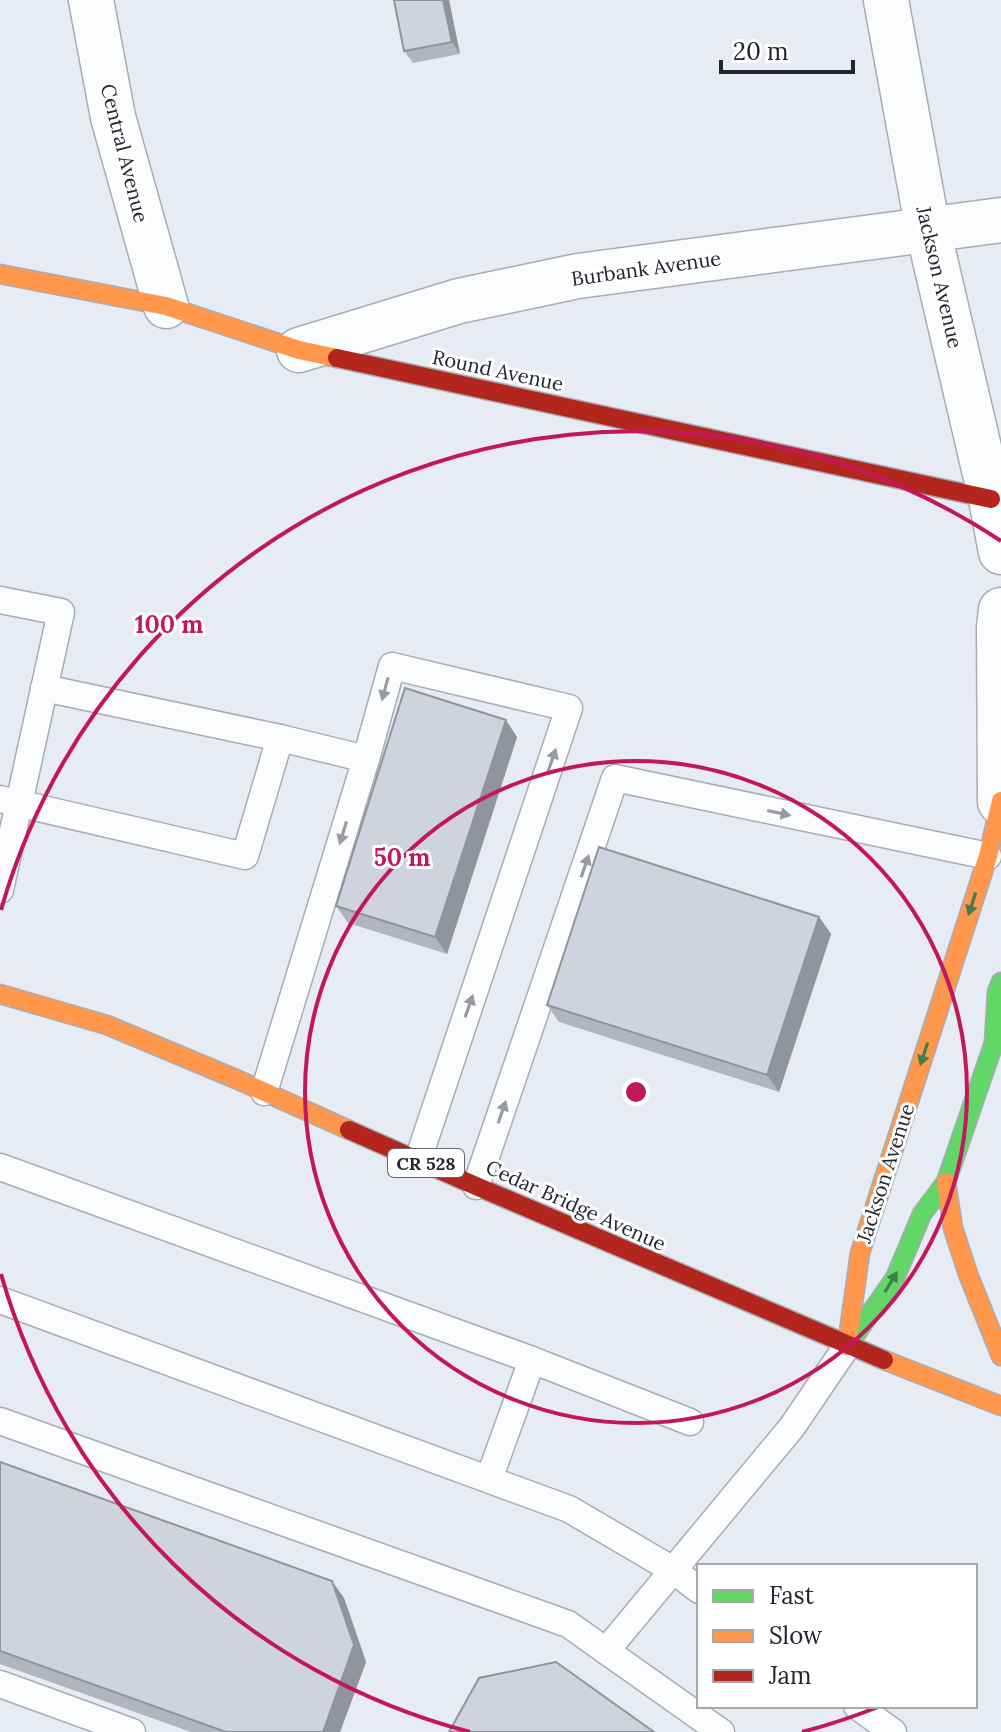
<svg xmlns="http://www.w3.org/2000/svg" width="1001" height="1732" viewBox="0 0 1001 1732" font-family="Lora,serif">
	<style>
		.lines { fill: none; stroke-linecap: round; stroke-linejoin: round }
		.lane-casing { stroke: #a8acb5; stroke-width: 29 }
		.street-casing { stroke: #a8acb5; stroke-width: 47 }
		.fast-casing { stroke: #a8acb5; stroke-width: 21 }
		.slow-casing { stroke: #a8acb5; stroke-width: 21 }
		.jam-casing { stroke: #a8acb5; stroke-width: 21 }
		.lane { stroke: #fbfcfd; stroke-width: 26 }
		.street { stroke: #fbfcfd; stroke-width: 44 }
		.fast { stroke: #63d668; stroke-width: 18 }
		.slow { stroke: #ff974d; stroke-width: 18 }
		.jam { stroke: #b3261e; stroke-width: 18 }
		.wall { fill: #b2b5be }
		.shaded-wall { fill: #91949b }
		.building { fill: #cfd3dd; stroke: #91949b; stroke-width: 2 }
		.oneway { fill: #989ba0 }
		.oneway2 { fill: #427e4c }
		.ring { fill: none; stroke: #c2185b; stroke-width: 4 }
		.labels { text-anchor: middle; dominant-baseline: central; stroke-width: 6; stroke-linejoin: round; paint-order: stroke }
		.shield { fill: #fff; stroke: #63666d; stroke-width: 2 }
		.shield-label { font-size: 18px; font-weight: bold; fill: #20252f }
		.street-label { font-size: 20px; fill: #20252f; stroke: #fff }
		.centre { fill: #c2185b; stroke: #fff; stroke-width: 4 }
		.ring-label { font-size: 24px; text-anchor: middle; font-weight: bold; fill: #c2185b; stroke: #fff; stroke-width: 6; stroke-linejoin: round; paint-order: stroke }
	</style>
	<rect width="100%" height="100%" fill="#e7ebf4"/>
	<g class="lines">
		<g class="lane-casing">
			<g id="lane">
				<polyline points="0,600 61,612 0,890"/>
				<polyline points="280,738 366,759"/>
				<polyline points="0,799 245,856 280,738 44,688"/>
				<polyline points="264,1092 366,759 392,666 569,708 418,1160"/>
				<polyline points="0,1167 532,1360 690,1422"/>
				<polyline points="476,1186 615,778 988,856"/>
				<polyline points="0,1300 569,1509 673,1570 699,1590"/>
				<polyline points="0,1421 568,1624 721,1732"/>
				<polyline points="489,1479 532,1360"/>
				<polyline points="606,1651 792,1427 847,1346"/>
				<polyline points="0,1684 132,1732"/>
				<polyline points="857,1706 893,1732"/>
			</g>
		</g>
		<g class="street-casing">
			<g id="street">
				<polyline points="91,0 113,117 166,306"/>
				<polyline points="886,0 928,230 991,499 1001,552"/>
				<polyline points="299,350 459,301 578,276 1001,220"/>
				<polyline points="1000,802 999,627 1001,610"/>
			</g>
		</g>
		<g class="fast-casing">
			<polyline id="fast" points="851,1341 895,1278 922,1214 946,1182 994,1043 997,992 1001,982"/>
		</g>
		<g class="slow-casing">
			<g id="slow">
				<polyline points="0,274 166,306 299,350 337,358"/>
				<polyline points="0,994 107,1025 236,1079 349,1130"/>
				<polyline points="946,1182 953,1228 968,1274 1001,1356"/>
				<polyline points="847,1346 860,1253 988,856 1001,801"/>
				<polyline points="884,1360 1001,1406"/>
			</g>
		</g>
		<g class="jam-casing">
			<g id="jam">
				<polyline points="337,358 991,499"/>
				<polyline points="349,1130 476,1186 884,1360"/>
			</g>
		</g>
		<use href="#lane" class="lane"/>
		<use href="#street" class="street"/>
		<use href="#fast" class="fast"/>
		<use href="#slow" class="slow"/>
		<use href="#jam" class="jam"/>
	</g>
	<g class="wall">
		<polygon points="394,0 449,0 460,54 413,63 404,51"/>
		<polygon points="517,737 447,954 348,923 336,906"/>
		<polygon points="819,917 831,934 779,1092 559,1022 547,1005"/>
		<polygon points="0,1462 344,1598 366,1662 340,1732 191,1732 0,1664"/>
	</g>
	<g class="shaded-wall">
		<polygon points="443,0 449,0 460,54 452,42"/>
		<polygon points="506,720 517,737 447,954 435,937"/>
		<polygon points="819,917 831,934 779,1092 767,1075"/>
		<polygon points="332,1581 344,1598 366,1662 340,1732 323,1732"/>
	</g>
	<g class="building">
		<polygon points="394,0 443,0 452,42 404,51"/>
		<polygon points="405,688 506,720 435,937 336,906"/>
		<polygon points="599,847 819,917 767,1075 547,1005"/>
		<polygon points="0,1462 332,1581 354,1645 323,1732 226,1732 0,1651"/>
		<polygon points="556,1662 654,1732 449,1732 479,1678"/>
	</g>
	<defs><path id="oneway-solid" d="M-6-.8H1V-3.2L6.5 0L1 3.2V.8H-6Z" transform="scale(2)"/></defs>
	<g class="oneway">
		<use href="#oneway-solid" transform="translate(385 689) rotate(105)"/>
		<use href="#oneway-solid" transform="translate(552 760) rotate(-71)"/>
		<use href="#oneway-solid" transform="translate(779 813) rotate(12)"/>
		<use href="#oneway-solid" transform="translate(343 833) rotate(107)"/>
		<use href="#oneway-solid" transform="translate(585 866) rotate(-71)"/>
		<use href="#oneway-solid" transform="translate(469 1006) rotate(-71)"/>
		<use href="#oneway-solid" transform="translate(502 1112) rotate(-71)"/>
	</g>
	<g class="oneway2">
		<use href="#oneway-solid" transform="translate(972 904) rotate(108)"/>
		<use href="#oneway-solid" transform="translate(924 1054) rotate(108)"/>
		<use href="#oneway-solid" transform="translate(891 1282) rotate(-59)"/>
	</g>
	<g class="ring">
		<circle cx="636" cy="1092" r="331"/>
		<path d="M878 1707A661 661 0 0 1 802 1732M470 1732A661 661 0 0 1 1 1274M1 910A661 661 0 0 1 1001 541"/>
	</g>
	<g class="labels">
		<rect class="shield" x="388" y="1149" width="76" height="28" rx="6"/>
		<g class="shield-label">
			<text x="426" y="1163">CR 528</text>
		</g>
		<g class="street-label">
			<text transform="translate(125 153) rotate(76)">Central Avenue</text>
			<text transform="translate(646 268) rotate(-8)">Burbank Avenue</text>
			<text transform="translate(940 277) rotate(77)">Jackson Avenue</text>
			<text transform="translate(498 370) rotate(12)">Round Avenue</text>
			<text transform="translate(885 1173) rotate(-72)">Jackson Avenue</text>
			<text transform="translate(576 1205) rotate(24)">Cedar Bridge Avenue</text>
		</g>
	</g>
	<circle cx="636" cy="1092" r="12" class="centre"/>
	<g class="ring-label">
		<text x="169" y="633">100 m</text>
		<text x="402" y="866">50 m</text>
	</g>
	<rect x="697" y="1564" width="280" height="144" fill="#ffffff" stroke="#a6a8ac" stroke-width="2"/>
	<rect x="713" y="1590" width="40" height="12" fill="#63d668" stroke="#a6a8ac" stroke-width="2"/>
	<text x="769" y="1604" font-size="24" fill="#20252f">Fast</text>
	<rect x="713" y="1630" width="40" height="12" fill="#ff974d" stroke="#a6a8ac" stroke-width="2"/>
	<text x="769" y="1644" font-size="24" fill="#20252f">Slow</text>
	<rect x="713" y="1670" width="40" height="12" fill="#b3261e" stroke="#a6a8ac" stroke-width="2"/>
	<text x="769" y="1684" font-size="24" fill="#20252f">Jam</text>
	<path d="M721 60v12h132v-12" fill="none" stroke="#20252f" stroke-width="4"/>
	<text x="733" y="60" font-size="24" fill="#20252f" stroke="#ffffff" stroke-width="6" paint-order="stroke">20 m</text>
</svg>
